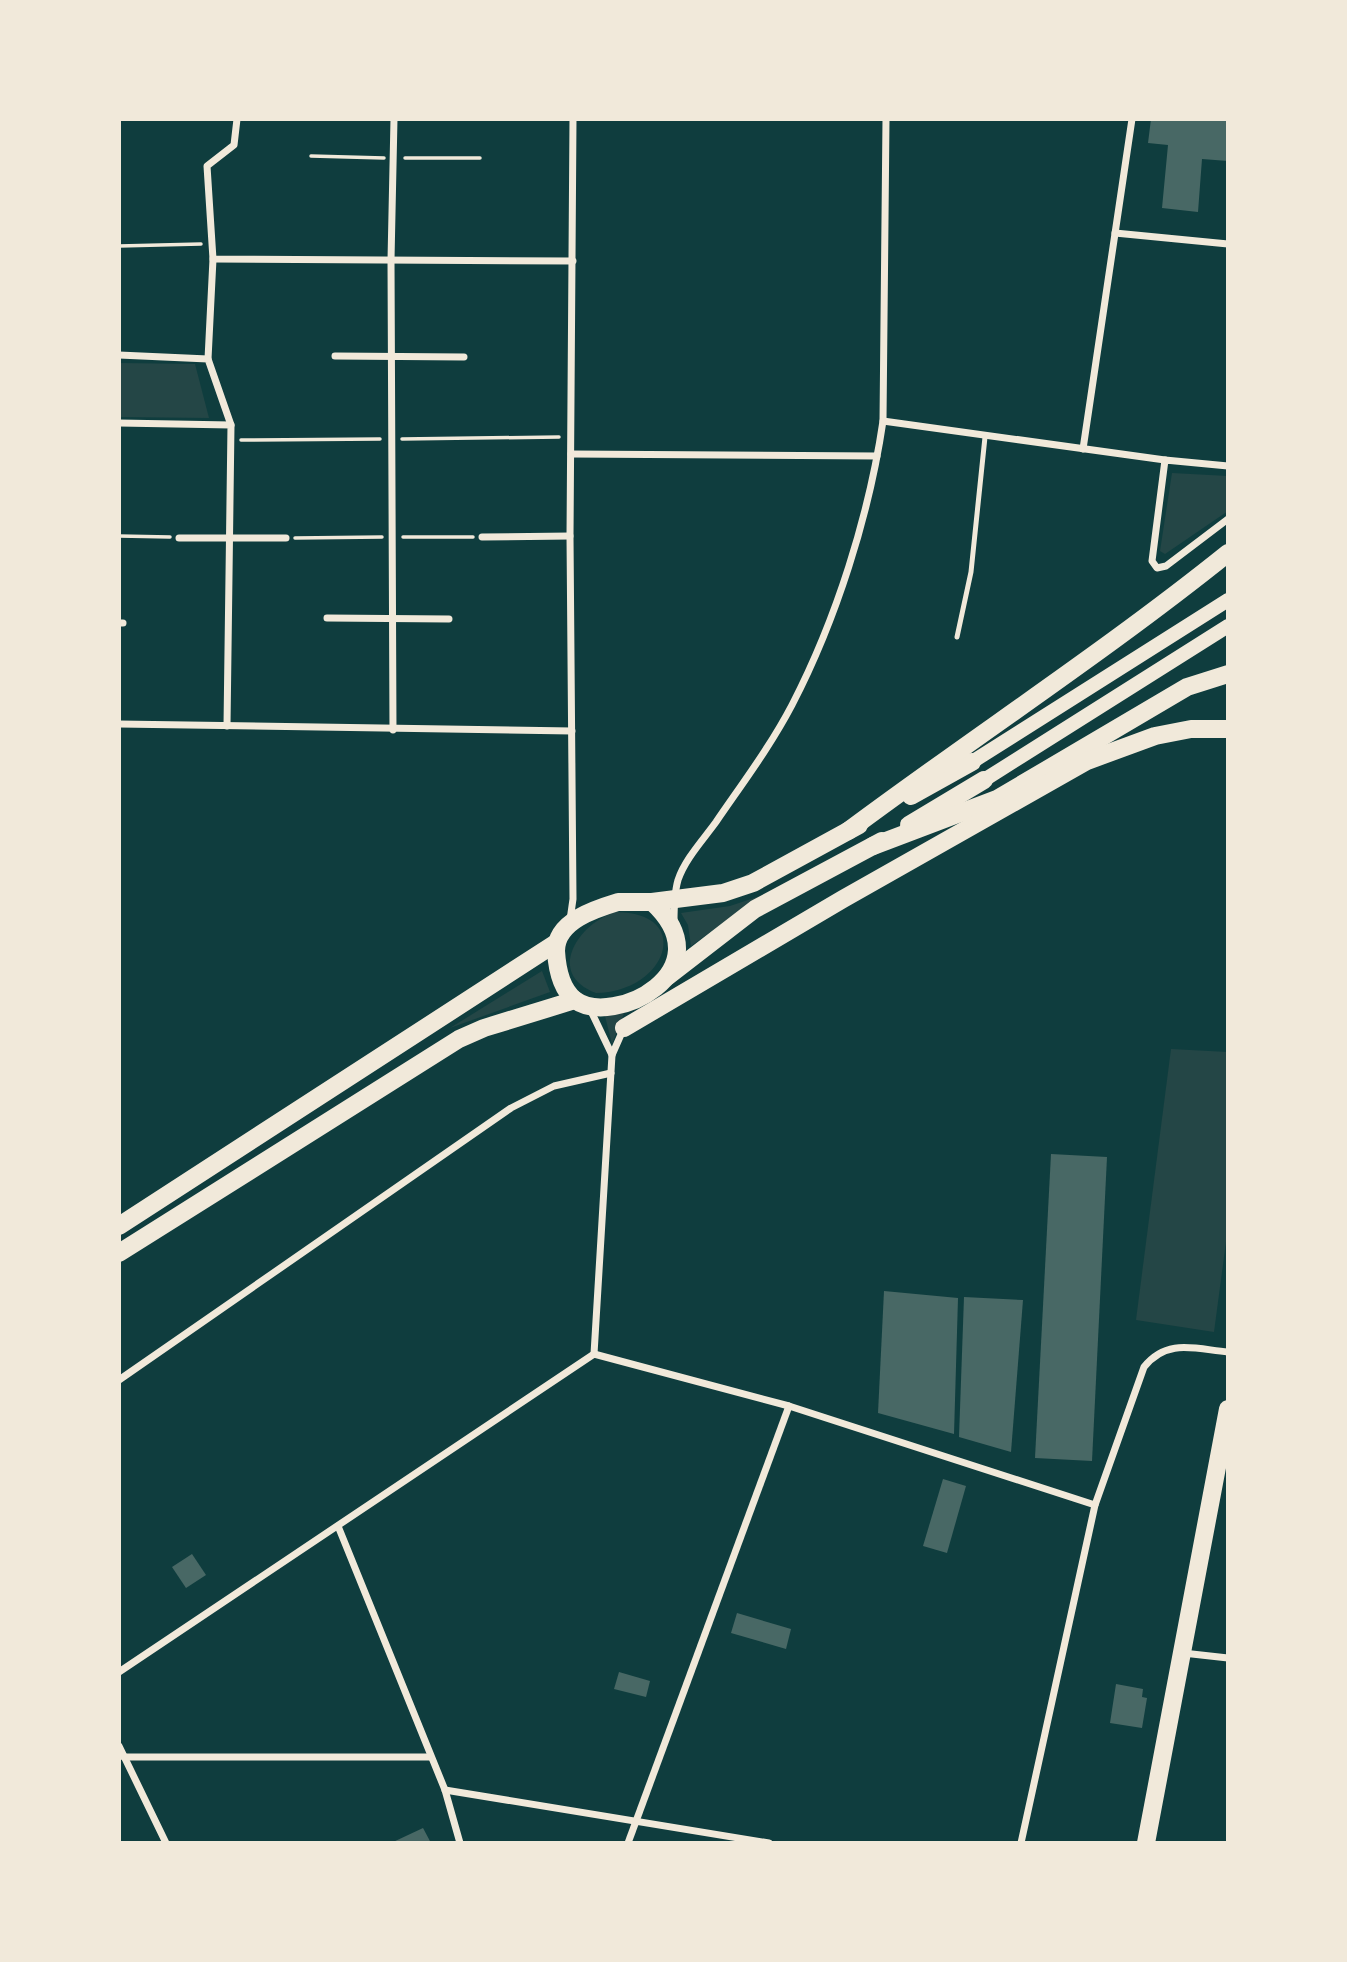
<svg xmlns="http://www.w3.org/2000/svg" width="1347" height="1962" viewBox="0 0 1347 1962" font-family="Barlow,sans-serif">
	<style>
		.green { fill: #244646 }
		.building { fill: #486865 }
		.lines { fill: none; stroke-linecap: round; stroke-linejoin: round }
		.path { stroke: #f1e9da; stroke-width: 3.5 }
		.service { stroke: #f1e9da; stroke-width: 5 }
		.minor { stroke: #f1e9da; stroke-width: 7 }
		.secondary { stroke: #f1e9da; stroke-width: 14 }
		.primary { stroke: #f1e9da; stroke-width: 18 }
	</style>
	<rect width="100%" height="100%" fill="#0f3d3e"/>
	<g class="green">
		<polygon points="119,363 195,364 209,418 119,417"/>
		<polygon points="1172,473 1228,476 1228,511 1165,554 1160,551"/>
		<polygon points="760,896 691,946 688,925 681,913 730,906"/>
		<path d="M615 912C695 912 667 992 596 993 545 974 578 924 615 912Z"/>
		<polygon points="542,971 550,992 450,1028"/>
		<polygon points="625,1011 612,1044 605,1016"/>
		<polygon points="1171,1049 1228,1052 1228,1227 1214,1332 1136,1320"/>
	</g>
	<g class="building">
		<polygon points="1151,119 1228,119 1228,161 1202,159 1198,212 1162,208 1168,145 1148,143"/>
		<polygon points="1051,1154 1107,1157 1092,1461 1035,1458"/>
		<polygon points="884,1291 958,1298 954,1434 878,1413"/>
		<polygon points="964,1297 1023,1300 1011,1452 959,1437"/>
		<polygon points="943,1479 966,1486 947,1553 923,1546"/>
		<polygon points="192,1554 206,1575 186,1588 172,1567"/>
		<polygon points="737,1613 791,1629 786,1649 731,1633"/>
		<polygon points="619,1672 650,1681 646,1697 614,1689"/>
		<polygon points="1116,1684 1143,1689 1142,1697 1147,1698 1142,1728 1110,1723"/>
		<polygon points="423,1828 431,1843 391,1843"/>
	</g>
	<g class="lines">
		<g class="path">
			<polyline points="311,156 384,158"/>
			<polyline points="405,158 480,158"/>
			<polyline points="119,246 201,244"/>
			<polyline points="402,439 559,437"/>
			<polyline points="241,440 380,439"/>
			<polyline points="119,536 170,537"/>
			<polyline points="403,537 473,537"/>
			<polyline points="295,538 382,537"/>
		</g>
		<polyline class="service" points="957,637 971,572 985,437"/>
		<g class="minor">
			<polyline points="237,119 234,145 207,166 213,259 573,261"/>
			<polyline points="1115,233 1228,244"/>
			<polyline points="119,355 208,359 231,425"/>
			<polyline points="335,356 464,357"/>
			<polyline points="208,359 213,259"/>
			<polyline points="883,421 1165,460"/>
			<polyline points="119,423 231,425 227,726"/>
			<polyline points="1083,449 1132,119"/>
			<polyline points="571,454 877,456"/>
			<polyline points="1228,466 1165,460 1152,561 1157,568 1166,566 1228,519"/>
			<polyline points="482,537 570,536"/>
			<polyline points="179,538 286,538"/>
			<polyline points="327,618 449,619"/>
			<polyline points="119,623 123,623"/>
			<polyline points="119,724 572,731"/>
			<polyline points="393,730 391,260 394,119"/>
			<polyline points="570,920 573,899 570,536 573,119"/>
			<path d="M674 922C674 908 674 894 678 880 685 859 703 840 716 822 742 784 770 747 792 705 836 620 869 516 883 421L886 119"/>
			<polyline points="590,1009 612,1055 623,1030"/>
			<polyline points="594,1354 612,1055"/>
			<polyline points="119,1380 511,1108 554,1086 611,1073"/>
			<polyline points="338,1526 445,1790 460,1843"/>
			<polyline points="1183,1653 1228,1658"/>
			<polyline points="119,1672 594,1354 789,1406 1095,1505"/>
			<polyline points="119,1746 166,1843"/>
			<polyline points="124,1757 430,1757"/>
			<polyline points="445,1790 769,1843"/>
			<polyline points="628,1843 789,1406"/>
			<path d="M1021 1843 1095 1505 1144 1367C1167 1338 1195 1349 1228 1352"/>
		</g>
		<g class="secondary">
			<polyline points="972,762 1228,600"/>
			<polyline points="984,780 1228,626"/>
		</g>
		<g class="primary">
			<polyline points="911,796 972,762"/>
			<polyline points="909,825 984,780"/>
			<path d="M848 831C974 737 1106 651 1228 553"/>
			<polyline points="873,846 997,799 1187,687 1228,674"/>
			<path d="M618 902H652C727 971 613 1028 575 1000 561 989 557 968 556 951 556 921 595 909 618 902Z"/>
			<polyline points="652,902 723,893 753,883 859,825"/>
			<polyline points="667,977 755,909 882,841"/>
			<polyline points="624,1028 843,899 1087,761 1155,736 1191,729 1228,729"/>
			<polyline points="119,1226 556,943"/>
			<polyline points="119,1253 459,1039 484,1028 575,1000"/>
			<polyline points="1146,1843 1228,1409"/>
		</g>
	</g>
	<rect width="1347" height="1962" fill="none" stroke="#f1e9da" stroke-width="242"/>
</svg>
